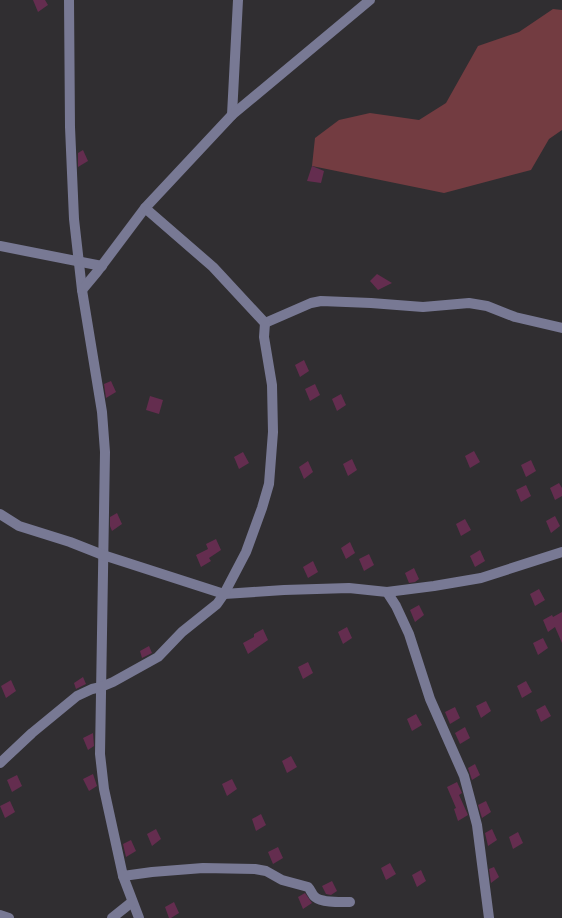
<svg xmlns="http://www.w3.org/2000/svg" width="562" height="918" viewBox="0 0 562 918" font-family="'Varela Round',sans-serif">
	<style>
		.green { fill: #733c41 }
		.building { fill: #642d4f }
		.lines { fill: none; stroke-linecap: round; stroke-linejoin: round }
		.minor { stroke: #787994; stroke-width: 10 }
	</style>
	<rect width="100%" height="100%" fill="#302e31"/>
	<polygon class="green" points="553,9 562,10 562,130 549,139 531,170 444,193 312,166 315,138 339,120 370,113 419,120 446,103 478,46 519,32"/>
	<g class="building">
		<polygon points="33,0 45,0 48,5 38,12"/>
		<polygon points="83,150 88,161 78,167 78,153"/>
		<polygon points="312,166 324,171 321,183 307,181"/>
		<polygon points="377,274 392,283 378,290 370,281"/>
		<polygon points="304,360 309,371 300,377 295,365"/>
		<polygon points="111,381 116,392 106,398 104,384"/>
		<polygon points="315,384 320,395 310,401 305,389"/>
		<polygon points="341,394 346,405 337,411 332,399"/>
		<polygon points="150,396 163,400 159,414 146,410"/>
		<polygon points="474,451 480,462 470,468 465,456"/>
		<polygon points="243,452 249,463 239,469 234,457"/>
		<polygon points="352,459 357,470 348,476 343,464"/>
		<polygon points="531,460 536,471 526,477 521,465"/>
		<polygon points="308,461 313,472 304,479 299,467"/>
		<polygon points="559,483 562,488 562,496 555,500 550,488"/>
		<polygon points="526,485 531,496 521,502 516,490"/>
		<polygon points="117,513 122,524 112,531 110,526 110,517"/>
		<polygon points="555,516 560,526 551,533 546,521"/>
		<polygon points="465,519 471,530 461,536 456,524"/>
		<polygon points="216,539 221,550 209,558 211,561 201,567 196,555 208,549 206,544"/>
		<polygon points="350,542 355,553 346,559 341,548"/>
		<polygon points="480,550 485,561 475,567 470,556"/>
		<polygon points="369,554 374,565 364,571 359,559"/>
		<polygon points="313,561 318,572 308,578 303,567"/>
		<polygon points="414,568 419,579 415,582 409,583 405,573"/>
		<polygon points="539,589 545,600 535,606 530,594"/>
		<polygon points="419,605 424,615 415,622 410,610"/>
		<polygon points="562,612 562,643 555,627 548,632 543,620 552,615 553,617"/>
		<polygon points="347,627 352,638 343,644 338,632"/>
		<polygon points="263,629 268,640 248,654 243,643 254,637 254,634"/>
		<polygon points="543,638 548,648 538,655 533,643"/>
		<polygon points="149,646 152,653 142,658 140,651"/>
		<polygon points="308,662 313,673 303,679 298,667"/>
		<polygon points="83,677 86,684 76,689 74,683"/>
		<polygon points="11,680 16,691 6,698 1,686"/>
		<polygon points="526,681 532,692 522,698 517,686"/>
		<polygon points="486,701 491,711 481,718 476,706"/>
		<polygon points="545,705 551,716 541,722 536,710"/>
		<polygon points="455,707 460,718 450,724 445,712"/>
		<polygon points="416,714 422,725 412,731 407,719"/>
		<polygon points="465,727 470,738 460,744 455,733"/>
		<polygon points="93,733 94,746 88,750 83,738"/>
		<polygon points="291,756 297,767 287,773 282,761"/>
		<polygon points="475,764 480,775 472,780 468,768"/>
		<polygon points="93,774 97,786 89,791 83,779"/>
		<polygon points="17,775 22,786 12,792 7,780"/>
		<polygon points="232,779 237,789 227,796 222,784"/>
		<polygon points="457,782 462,793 459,795 468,815 458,821 454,809 456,808 447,787"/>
		<polygon points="10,801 15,812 5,818 0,806"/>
		<polygon points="486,801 491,812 482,818 478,805"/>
		<polygon points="261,814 266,825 256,831 252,819"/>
		<polygon points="156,829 161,839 152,846 147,834"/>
		<polygon points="492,829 497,840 488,846 485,833"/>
		<polygon points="518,832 523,843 513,849 509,837"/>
		<polygon points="131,840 136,851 126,857 123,844"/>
		<polygon points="278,847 283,858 273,864 268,852"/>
		<polygon points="390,863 396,874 386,880 381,868"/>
		<polygon points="494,867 499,877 491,883 489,869"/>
		<polygon points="421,870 426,881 417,887 412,875"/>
		<polygon points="332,881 337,891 331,895 326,894 322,886"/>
		<polygon points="305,893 312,903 303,909 298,897"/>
		<polygon points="174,902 179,913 171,918 169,918 165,907"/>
	</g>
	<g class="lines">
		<g class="minor">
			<polyline points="69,0 70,127 74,219 82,290 102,412 105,452 100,754 104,789 123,876 139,918"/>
			<polyline points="232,115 238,0"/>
			<polyline points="0,246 102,266"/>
			<polyline points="82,290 97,272 145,208 232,115 370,0"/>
			<polyline points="265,323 311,303 321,301 371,303 423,307 469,303 487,306 515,317 562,328"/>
			<polyline points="0,514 19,526 70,542 103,555 224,594 284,590 349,588 387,592 396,606 409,634 430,699 464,776 477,825 489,918"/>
			<polyline points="387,592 434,586 481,578 562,552"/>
			<polyline points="0,763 32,733 77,696 92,689 101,687 113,682 158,657 182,632 217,604 224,594 246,552 262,508 269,484 273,432 272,385 264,337 265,323 213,267 145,208"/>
			<path d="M123 876 152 872 203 868 255 869 266 871 282 880 308 887C311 890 312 895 315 897 322 903 341 902 350 902"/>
			<polyline points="0,915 9,918"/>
			<polyline points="112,918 132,902"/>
		</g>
	</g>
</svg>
